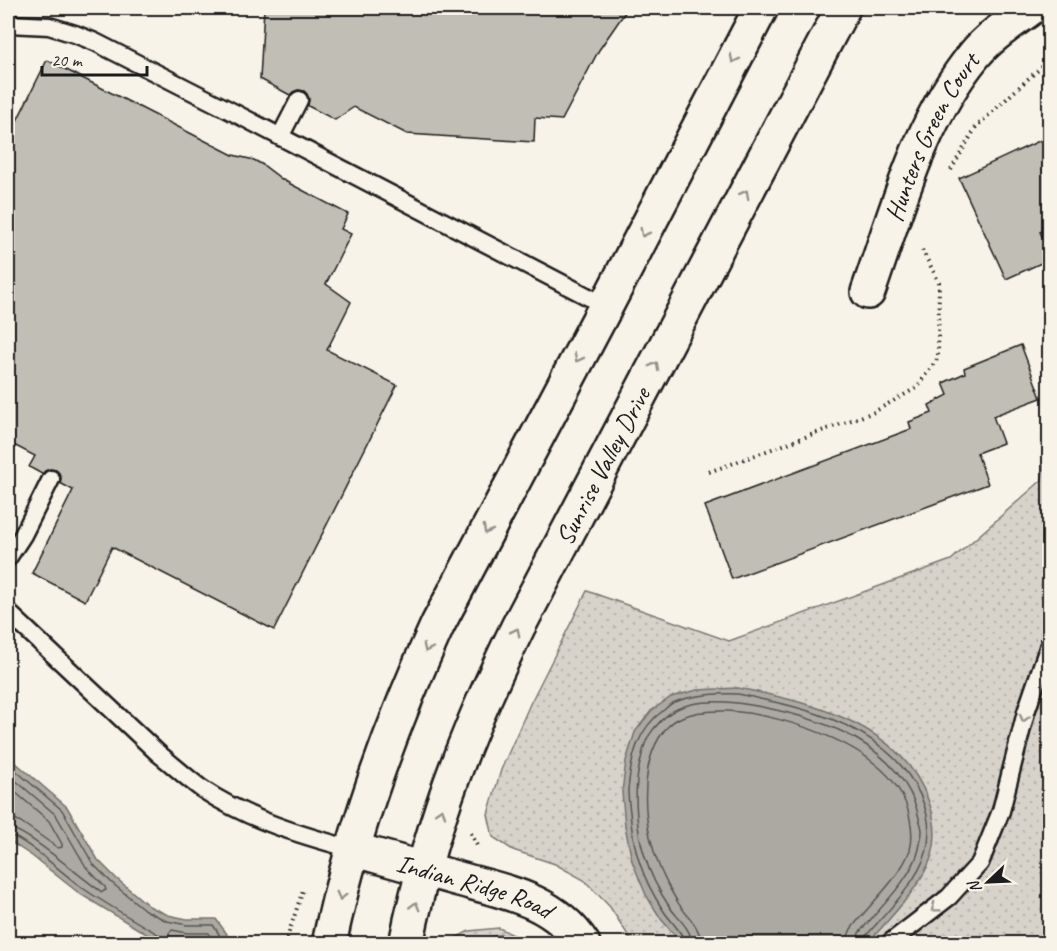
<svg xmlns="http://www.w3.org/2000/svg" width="1057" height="951" viewBox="0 0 1057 951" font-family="Caveat,sans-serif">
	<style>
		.grass { fill: url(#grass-dots); stroke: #7a7874; stroke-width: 1.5 }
		.forest { fill: url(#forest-crowns); stroke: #7a7874; stroke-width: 1.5 }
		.water { fill: #aca9a2; stroke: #72716c; stroke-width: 1.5 }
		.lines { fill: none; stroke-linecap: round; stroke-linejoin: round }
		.shore { stroke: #565452; stroke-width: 1.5 }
		.building { fill: #c0beb5; stroke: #1c1c1c; stroke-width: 1.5 }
		.service-casing { stroke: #1c1c1c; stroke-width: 21 }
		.minor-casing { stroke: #1c1c1c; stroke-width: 38 }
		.secondary-casing { stroke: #1c1c1c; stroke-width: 38 }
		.path { stroke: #1c1c1c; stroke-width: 4; stroke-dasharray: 1.5 4.5; stroke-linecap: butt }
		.service { stroke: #f7f3e8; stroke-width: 16 }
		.minor { stroke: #f7f3e8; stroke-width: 33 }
		.secondary { stroke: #f7f3e8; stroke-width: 33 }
		.oneway { stroke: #94928c }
		.labels { text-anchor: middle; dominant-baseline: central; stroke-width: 6; stroke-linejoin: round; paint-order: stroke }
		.street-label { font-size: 26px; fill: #1c1c1c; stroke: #f7f3e8 }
	</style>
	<defs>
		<pattern id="grass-dots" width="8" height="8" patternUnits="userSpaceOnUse" patternTransform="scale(1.5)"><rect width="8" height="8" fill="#d7d3cb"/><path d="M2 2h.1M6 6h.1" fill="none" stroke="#b8b5ae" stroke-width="1.8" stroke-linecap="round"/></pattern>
		<pattern id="forest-crowns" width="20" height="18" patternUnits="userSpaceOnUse" patternTransform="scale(1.5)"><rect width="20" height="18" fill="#d7d3cb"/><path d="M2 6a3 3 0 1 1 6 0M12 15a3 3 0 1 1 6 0" fill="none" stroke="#b8b5ae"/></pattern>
	</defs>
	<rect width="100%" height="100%" fill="#f7f3e8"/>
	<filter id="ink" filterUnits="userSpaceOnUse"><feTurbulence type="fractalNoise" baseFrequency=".0167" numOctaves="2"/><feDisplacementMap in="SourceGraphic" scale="12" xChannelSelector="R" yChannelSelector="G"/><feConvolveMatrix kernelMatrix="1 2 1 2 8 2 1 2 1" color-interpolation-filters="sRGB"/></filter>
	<g filter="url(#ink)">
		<g class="grass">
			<polygon points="1049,423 1049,943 633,943 610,907 584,880 555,864 513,850 493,837 488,814 501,770 530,704 587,591 729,641 951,560 1042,480"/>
			<polygon points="499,928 530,943 447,944 448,942 469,931"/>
		</g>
		<polygon class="forest" points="497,935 514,935 530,943 473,943"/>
		<g class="water">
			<path d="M738 688C810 702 902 724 929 802 935 819 937 838 932 855 923 885 888 920 868 943H681L661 919 646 895 632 861 625 826 622 792 626 761 635 732 651 711 671 697 697 690Z"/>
			<polygon points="8,756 67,807 98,860 116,878 149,906 168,915 187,919 216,919 227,934 222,943 161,943 80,894 32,856 8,840"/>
		</g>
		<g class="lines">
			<g class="shore">
				<polyline points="8,764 62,810 93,864 112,883 145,910 167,921 187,925 213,925 219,934 217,944"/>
				<path d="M8 774 56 815 86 867 105 887 106 890 102 892C82 879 26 829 8 828"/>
				<polyline points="8,786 49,821 62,844 62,847 58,848 21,822 15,819 8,819"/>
				<path d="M8 835C24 837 68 878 84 889 109 906 135 921 161 936L163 939 164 944"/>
				<polyline points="171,944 169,933 172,930 187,933 209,933 210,935 209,944"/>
				<path d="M685 944C684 933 669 920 663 910 642 878 633 850 630 812 629 805 628 797 628 790 631 758 637 729 664 710 667 707 671 703 675 702 692 695 719 693 737 694 745 695 752 697 760 699 802 707 851 721 885 750 914 774 937 814 926 853 917 883 885 914 865 937L864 944"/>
				<path d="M692 944C692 929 676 917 669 906 659 891 650 874 645 857 636 830 633 791 640 763 642 755 644 744 648 737 654 727 666 714 677 709 701 697 737 702 762 707 792 713 829 723 856 739 886 756 912 783 919 818 920 822 922 827 922 831 922 836 920 843 919 849 913 877 877 911 859 933L856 944"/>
				<path d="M701 944C701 926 685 915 677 901 652 862 640 814 648 768 652 748 662 725 682 717 729 697 836 730 874 763 892 777 906 796 910 819 912 829 913 839 910 850 899 880 869 904 851 929L848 936 847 944"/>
			</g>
		</g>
		<g class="building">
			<polygon points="264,8 628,8 599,50 562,120 535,118 534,142 407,134 354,107 335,120 308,106 309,99 307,94 304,91 298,90 293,92 290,95 260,79"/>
			<polygon points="47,60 233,155 254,160 263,165 283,180 348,214 341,229 351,234 326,284 351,302 327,350 397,385 274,630 112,547 85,601 32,573 73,490 60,483 61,478 59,473 56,470 50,469 45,471 42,474 29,467 35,456 8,442 8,139"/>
			<polygon points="1050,136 1050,228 1040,232 1050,252 1050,259 1006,279 959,178"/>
			<polygon points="1021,345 1041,398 993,416 1003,443 977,453 988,484 732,579 705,506 911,429 909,422 932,413 929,405 948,395 943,383 965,373 964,368"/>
		</g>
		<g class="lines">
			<g class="service-casing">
				<g id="service">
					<polyline points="8,24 49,26 75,34 95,42 225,108 606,306"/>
					<polyline points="280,137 299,100"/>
					<polyline points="8,558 23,535 51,479"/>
					<path d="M8 612 159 754C173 765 187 778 202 789 247 819 300 835 352 849"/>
					<polyline points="888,944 949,897 980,863 1001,811 1026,712 1050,642"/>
				</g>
			</g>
			<g class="minor-casing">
				<g id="minor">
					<path id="s1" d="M868 292C897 210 919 122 975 54 990 36 1012 22 1031 8"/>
					<path id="s2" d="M352 849C388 859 423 869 459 879 506 892 554 900 583 944"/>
				</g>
			</g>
			<g class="secondary-casing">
				<g id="secondary">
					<path d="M329 944C352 834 391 726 438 624L606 306 761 8"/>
					<path id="s3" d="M406 944C421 870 443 797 472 728 486 694 502 660 518 627L843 8"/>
				</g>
			</g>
			<g class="path">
				<polyline points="951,170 976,127 1029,78 1050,60"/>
				<polyline points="709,472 874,412 916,388 938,358 939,282 920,246"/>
				<polyline points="471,833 478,848"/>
				<polyline points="285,944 303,890"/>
			</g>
			<use href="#service" class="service"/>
			<use href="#minor" class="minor"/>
			<use href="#secondary" class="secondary"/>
		</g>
		<defs><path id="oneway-chevron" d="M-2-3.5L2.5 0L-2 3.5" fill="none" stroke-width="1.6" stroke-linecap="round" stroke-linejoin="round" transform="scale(1.5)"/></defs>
		<g class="oneway">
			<use href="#oneway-chevron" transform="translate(734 59) rotate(117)"/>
			<use href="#oneway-chevron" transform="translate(745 194) rotate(-62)"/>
			<use href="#oneway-chevron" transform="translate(644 233) rotate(117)"/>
			<use href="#oneway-chevron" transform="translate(578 358) rotate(118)"/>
			<use href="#oneway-chevron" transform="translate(655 366) rotate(-62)"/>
			<use href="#oneway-chevron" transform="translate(487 530) rotate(118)"/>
			<use href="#oneway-chevron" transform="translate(516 632) rotate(-64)"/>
			<use href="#oneway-chevron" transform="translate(427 648) rotate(115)"/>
			<use href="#oneway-chevron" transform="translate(1024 718) rotate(105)"/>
			<use href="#oneway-chevron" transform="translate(441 812) rotate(-72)"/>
			<use href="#oneway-chevron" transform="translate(341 896) rotate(104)"/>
			<use href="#oneway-chevron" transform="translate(415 906) rotate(-75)"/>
			<use href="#oneway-chevron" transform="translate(935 908) rotate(143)"/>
		</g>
	</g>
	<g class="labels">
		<g class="street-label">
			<text stroke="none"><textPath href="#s1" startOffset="168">Hunters Green Court</textPath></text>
			<text stroke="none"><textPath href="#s3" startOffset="519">Sunrise Valley Drive</textPath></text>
			<text stroke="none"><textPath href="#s2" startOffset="128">Indian Ridge Road</textPath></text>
		</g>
	</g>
	<rect width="1057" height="951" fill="none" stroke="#f7f3e8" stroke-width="30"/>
	<rect x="15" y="15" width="1027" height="921" fill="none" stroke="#1c1c1c" stroke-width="2" filter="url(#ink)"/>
	<g transform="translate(988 882) rotate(247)" stroke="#f7f3e8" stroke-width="4.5" paint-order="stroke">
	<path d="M0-4.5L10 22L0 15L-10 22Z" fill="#1c1c1c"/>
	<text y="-9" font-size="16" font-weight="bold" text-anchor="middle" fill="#1c1c1c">N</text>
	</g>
	<path d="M42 66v9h105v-9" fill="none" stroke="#1c1c1c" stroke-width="3"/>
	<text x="51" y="66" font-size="18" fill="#1c1c1c" stroke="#f7f3e8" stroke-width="4.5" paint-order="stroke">20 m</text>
</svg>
